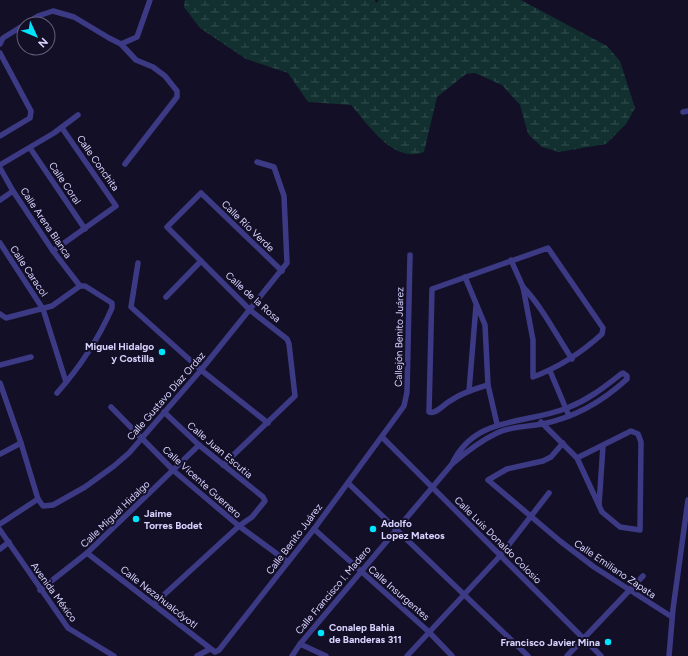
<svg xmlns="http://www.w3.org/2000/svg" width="688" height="656" viewBox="0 0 688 656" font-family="Figtree,sans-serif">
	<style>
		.wetland { fill: url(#wetland-marsh) }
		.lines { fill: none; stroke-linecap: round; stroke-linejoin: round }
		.street { stroke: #3d3a85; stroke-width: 5.5 }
		.poi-dot { fill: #00e5ff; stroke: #130f26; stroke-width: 1.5 }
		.labels { text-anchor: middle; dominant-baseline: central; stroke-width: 4; stroke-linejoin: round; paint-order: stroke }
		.street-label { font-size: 10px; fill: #d9d4ff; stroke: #130f26 }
		.poi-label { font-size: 10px; font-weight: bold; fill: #d9d4ff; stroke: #130f26; text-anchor: start }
	</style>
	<defs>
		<pattern id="wetland-marsh" width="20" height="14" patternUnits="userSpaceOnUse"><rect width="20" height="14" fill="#12302f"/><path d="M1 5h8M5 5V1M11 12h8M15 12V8" fill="none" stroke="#344d4e"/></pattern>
	</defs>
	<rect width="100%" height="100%" fill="#130f26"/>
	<path class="wetland" d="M185 0H375L376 3 379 0H521L607 46 620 61 635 108 626 124 606 144 559 152 542 147 528 134 520 105 502 85 475 73 466 74 437 97 424 152C393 164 369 125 351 105L308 102 288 73 246 59 200 28 184 7Z"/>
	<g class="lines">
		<g class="street">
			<polyline points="25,24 38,16 53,11 74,17 109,38 121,44 136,60 153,67 165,76 177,91 177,97 125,164"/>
			<polyline points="0,44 3,38 24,25"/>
			<polyline points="121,44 137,37 150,0"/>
			<polyline points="0,53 31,111 30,118 0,136"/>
			<polyline points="683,112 688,111"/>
			<polyline points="30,148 85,229"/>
			<polyline points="0,165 54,133 78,115"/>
			<polyline points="0,168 13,191 53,251 80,286"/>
			<polyline points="0,200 13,191"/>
			<polyline points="0,243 43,309 66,382"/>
			<polyline points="53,251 116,206 62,128"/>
			<polyline points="138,263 131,307 201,370 268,423"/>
			<polyline points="465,277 485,325 488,385 497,424"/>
			<path d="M523 287C543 308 556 335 572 359"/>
			<polyline points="166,297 201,261"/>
			<path d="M0 314 6 318 52 306 80 286H85L112 303V308C98 340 80 367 57 393"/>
			<polyline points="0,365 31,357"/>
			<polyline points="550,371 569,416"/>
			<polyline points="0,383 21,443 38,499 43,506 53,505 85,487 114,466 129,453 201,370 287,263 284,196 274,167 257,162"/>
			<path d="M488 385C475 389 461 393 450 401 444 404 436 415 429 412L432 289 548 248 603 328 602 334C581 353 560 367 533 377V340L523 287 511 260"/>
			<polyline points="469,391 476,306"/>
			<polyline points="111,407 174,471 239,526 288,562"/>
			<polyline points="541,422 577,458 602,512 620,527 640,530 641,442 638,434 631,431 577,458"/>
			<polyline points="382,437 601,656"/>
			<polyline points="563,443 551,457 543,461 507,469 488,480 560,541 594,567 672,617"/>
			<polyline points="0,454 21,443"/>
			<polyline points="223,465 295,396 289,344 287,339 250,310 167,227 201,193 282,271"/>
			<polyline points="348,483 528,656"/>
			<polyline points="599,505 603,446"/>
			<polyline points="0,524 38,499"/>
			<polyline points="314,529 429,632 452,656"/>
			<polyline points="0,530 68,628 114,656"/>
			<polyline points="0,549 9,542"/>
			<polyline points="87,553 215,652 219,650 314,529 404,406 407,392 410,255"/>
			<polyline points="40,590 87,553 199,445"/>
			<polyline points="154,604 239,526 252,517 265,501 263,497 199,445 164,412"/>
			<polyline points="300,644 326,656"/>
			<polyline points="197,656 210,649"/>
			<path d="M292 656 300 644 452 464C466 452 480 441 497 433 511 426 527 427 542 424 573 418 603 401 627 379V376L623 373 621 374C603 388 588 400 567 408 525 425 475 415 452 464"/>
			<polyline points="407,656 500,556 549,493"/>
			<polyline points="567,656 643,576"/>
			<polyline points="669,656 673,609 688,500"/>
		</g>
	</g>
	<g class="poi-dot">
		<circle cx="162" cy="352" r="4"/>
		<circle cx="136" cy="519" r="4"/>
		<circle cx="373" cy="529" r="4"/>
		<circle cx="321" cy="633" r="4"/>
		<circle cx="608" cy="642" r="4"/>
	</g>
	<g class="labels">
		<g class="street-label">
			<text transform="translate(98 163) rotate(55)">Calle Conchita</text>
			<text transform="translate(65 183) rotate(56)">Calle Coral</text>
			<text transform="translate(46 223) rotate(56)">Calle Arena Blanca</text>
			<text transform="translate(248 226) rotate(44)">Calle Río Verde</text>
			<text transform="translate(29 271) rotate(56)">Calle Caracol</text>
			<text transform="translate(253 297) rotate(42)">Calle de la Rosa</text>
			<text transform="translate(399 337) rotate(-89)">Callejón Benito Juárez</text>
			<text transform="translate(166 396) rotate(-49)">Calle Gustavo Díaz Ordaz</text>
			<text transform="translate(220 450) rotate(40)">Calle Juan Escutia</text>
			<text transform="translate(202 482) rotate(42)">Calle Vicente Guerrero</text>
			<text transform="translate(115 514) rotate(-44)">Calle Miguel Hidalgo</text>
			<text transform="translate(294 539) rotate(-53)">Calle Benito Juárez</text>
			<text transform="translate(498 540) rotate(45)">Calle Luis Donaldo Colosio</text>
			<text transform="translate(615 569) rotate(34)">Calle Emiliano Zapata</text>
			<text transform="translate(333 590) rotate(-50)">Calle Francisco I. Madero</text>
			<text transform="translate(54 592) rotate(54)">Avenida México</text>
			<text transform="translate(399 593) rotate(41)">Calle Insurgentes</text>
			<text transform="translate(159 597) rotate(38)">Calle Nezahualcóyotl</text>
		</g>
		<g class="poi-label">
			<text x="154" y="346" text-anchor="end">Miguel Hidalgo<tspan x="154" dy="12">y Costilla</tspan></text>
			<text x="144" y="513">Jaime<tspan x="144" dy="12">Torres Bodet</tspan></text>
			<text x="381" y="523">Adolfo<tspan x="381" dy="12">Lopez Mateos</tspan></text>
			<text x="329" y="627">Conalep Bahia<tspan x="329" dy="12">de Banderas 311</tspan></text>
			<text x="600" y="642" text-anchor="end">Francisco Javier Mina</text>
		</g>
	</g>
	<g transform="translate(36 36) rotate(134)"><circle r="19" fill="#130f26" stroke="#625e7d"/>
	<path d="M0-3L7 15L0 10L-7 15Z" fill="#00e5ff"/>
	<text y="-6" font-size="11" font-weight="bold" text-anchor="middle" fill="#d9d4ff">N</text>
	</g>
</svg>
